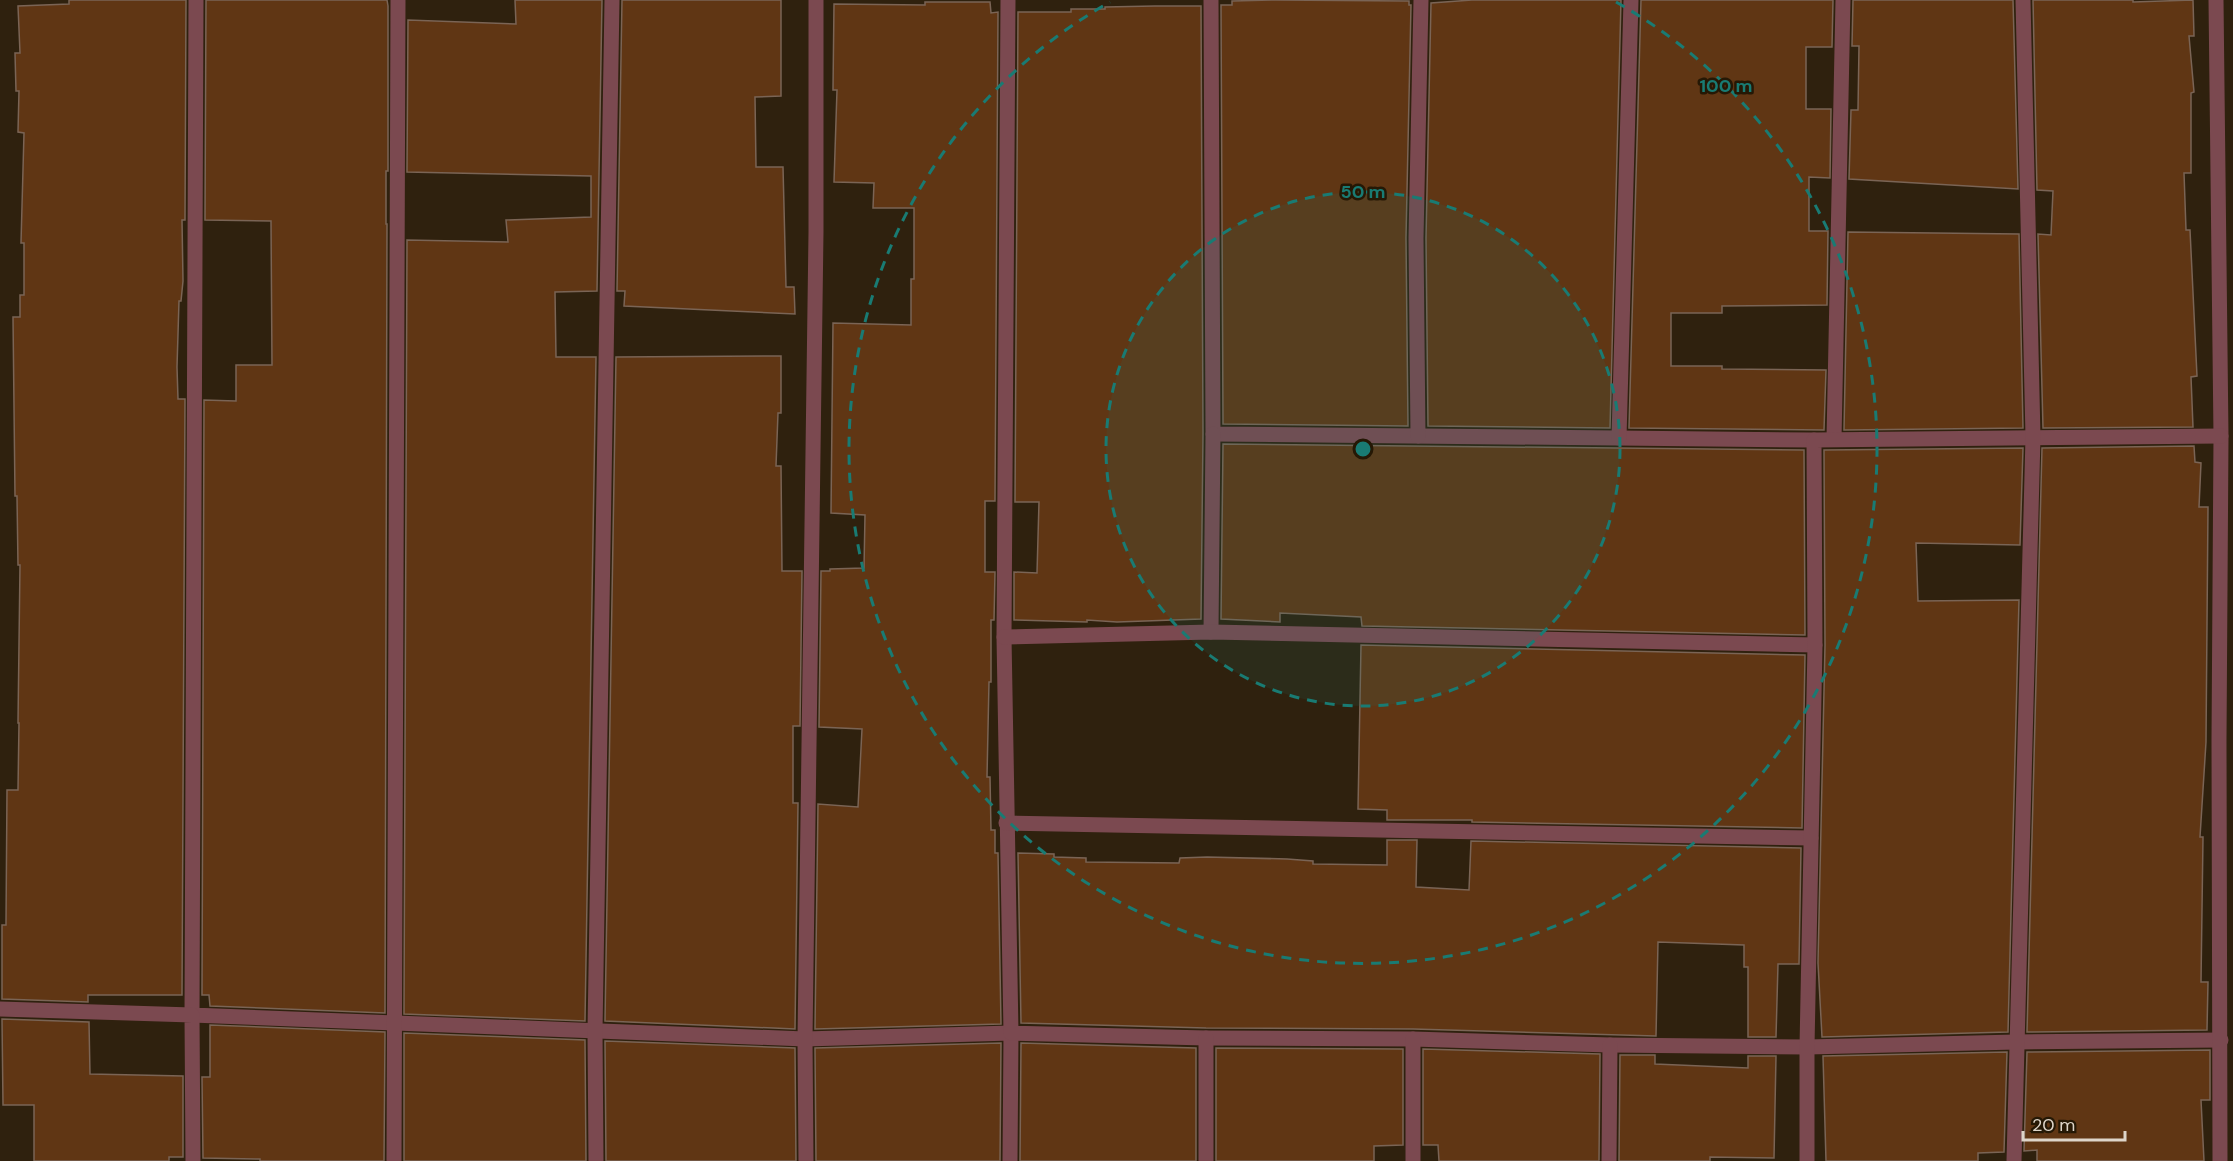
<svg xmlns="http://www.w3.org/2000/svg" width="2233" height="1161" viewBox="0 0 2233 1161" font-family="'DM Sans',sans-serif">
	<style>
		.building { fill: #603614; stroke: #7a6455; stroke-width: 1.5 }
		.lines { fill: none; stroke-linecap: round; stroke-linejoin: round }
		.street { stroke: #7b4950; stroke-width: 15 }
		.ring { fill: none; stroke: #197b73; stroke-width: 3; stroke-dasharray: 10 8 }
		.centre { fill: #197b73; stroke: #251805; stroke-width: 3 }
		.ring-label { font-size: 18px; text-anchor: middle; font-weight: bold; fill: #197b73; stroke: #251805; stroke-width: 5; stroke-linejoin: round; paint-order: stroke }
	</style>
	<rect width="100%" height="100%" fill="#2f210e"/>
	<g class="building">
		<polygon points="69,0 186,0 185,220 182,220 183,281 181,301 179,301 177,367 178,399 185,399 182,995 88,995 88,1002 2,999 2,925 6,925 7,790 18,790 19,723 18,723 20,565 18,565 17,496 15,496 13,317 20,317 20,295 24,295 24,243 21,243 24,133 18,132 19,91 16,91 15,53 20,53 18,6 69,4"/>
		<polygon points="206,0 387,0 388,6 388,171 386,171 386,224 387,224 385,1013 210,1006 209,995 202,995 204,400 236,401 236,365 272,365 271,221 205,220"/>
		<polygon points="515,0 602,0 597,291 555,292 556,357 596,357 585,1021 404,1014 407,240 508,242 506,220 591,217 591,176 407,172 408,20 516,24"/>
		<polygon points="622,0 781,0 781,96 755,97 756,167 783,167 786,287 794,287 795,314 624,306 625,291 617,291"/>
		<polygon points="1275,0 1409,1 1409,5 1411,5 1406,238 1408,426 1223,424 1221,5 1232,5 1232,1"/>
		<polygon points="1472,0 1621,0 1610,428 1428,426 1426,238 1431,3"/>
		<polygon points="1641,0 1833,0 1832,47 1806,47 1806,109 1831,109 1830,178 1809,177 1809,231 1828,231 1827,305 1722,306 1722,313 1671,313 1671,366 1722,366 1722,369 1826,370 1824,430 1629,428"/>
		<polygon points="1853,0 2013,0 2018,189 1849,179 1851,110 1858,110 1859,46 1852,46"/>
		<polygon points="2033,0 2133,0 2133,2 2193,0 2194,36 2189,36 2194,92 2191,93 2191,173 2184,173 2186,230 2190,230 2197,376 2191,377 2193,427 2043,428 2038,234 2051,235 2053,191 2037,190"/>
		<polygon points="925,2 990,2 991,13 998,12 995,501 985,501 985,572 995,572 994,620 991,620 991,682 989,682 987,777 990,777 991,830 995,830 995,853 998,853 1001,1024 815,1029 818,804 858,807 862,729 819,727 821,571 830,571 830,569 864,568 865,515 831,513 833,323 911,325 911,279 914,279 914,208 873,208 874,183 834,182 837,90 833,90 834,4 925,5"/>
		<polygon points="1155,6 1201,6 1203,434 1201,619 1117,622 1087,620 1087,622 1014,620 1014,572 1037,573 1039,502 1015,502 1018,12 1071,12 1071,9 1105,9 1105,7"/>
		<polygon points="1848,232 2019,234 2023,428 1844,430"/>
		<polygon points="781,356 781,413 778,413 776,466 781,466 782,571 802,571 800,726 793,726 793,803 798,803 795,1029 605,1021 616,357"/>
		<polygon points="1223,444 1804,450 1805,635 1362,626 1361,617 1280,613 1280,622 1221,619"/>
		<polygon points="2194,446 2195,462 2201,463 2199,507 2208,507 2206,742 2200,837 2203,837 2201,982 2208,982 2207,1030 2027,1032 2042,448"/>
		<polygon points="2023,448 2020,545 1916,543 1918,601 2019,600 2008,1032 1822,1037 1818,963 1825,645 1824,450"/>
		<polygon points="1361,645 1805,655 1802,828 1472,822 1472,820 1387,820 1387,810 1358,809"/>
		<polygon points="1387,840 1417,840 1416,887 1469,890 1471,841 1801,848 1799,964 1778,964 1776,1037 1748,1037 1748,967 1744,967 1744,945 1658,942 1656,1036 1413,1029 1206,1028 1021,1023 1018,853 1054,854 1054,857 1086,858 1086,862 1179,863 1180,858 1207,857 1287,859 1313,861 1313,864 1387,865"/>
		<polygon points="2,1019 89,1022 90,1074 183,1076 183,1157 169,1157 169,1161 34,1161 34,1105 3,1105"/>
		<polygon points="210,1025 385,1032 384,1161 260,1161 260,1159 203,1158 202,1077 210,1077"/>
		<polygon points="404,1033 585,1040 586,1161 404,1161"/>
		<polygon points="605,1041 795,1048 796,1161 606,1161"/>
		<polygon points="1001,1043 1000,1161 816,1161 815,1048"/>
		<polygon points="1021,1043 1196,1048 1196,1161 1020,1161"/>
		<polygon points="1216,1048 1403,1049 1403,1145 1374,1146 1374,1161 1216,1161"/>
		<polygon points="1423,1049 1600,1054 1599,1161 1439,1161 1438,1145 1423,1145"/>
		<polygon points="2210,1050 2210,1100 2201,1100 2204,1161 2037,1161 2037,1150 2024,1151 2027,1052"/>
		<polygon points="2007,1052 2004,1152 1978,1153 1978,1161 1826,1161 1823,1056"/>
		<polygon points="1620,1055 1655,1055 1655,1064 1748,1068 1748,1056 1776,1056 1774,1158 1710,1157 1710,1161 1619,1161"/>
	</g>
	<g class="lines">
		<g class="street">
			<polyline points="196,0 192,1015 805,1039 1011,1033 1010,1161"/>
			<polyline points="1008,0 1004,637 1011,1033 1206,1038 1413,1039 1610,1045 1807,1047 2016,1042 2221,1040"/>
			<polyline points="1211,0 1213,434 1814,440"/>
			<polyline points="2216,0 2221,436 2219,740 2220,1161"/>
			<polyline points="1418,436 1416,238 1421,0"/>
			<polyline points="1619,438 1631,0"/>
			<polyline points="1834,439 1843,0"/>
			<polyline points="1211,632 1213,434"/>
			<polyline points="1004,637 1211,632 1815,645"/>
			<polyline points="1006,823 1811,838"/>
			<polyline points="0,1009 192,1015 193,1161"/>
			<polyline points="1206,1038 1206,1161"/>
			<polyline points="1413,1039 1413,1161"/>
			<polyline points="394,1161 398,0"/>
			<polyline points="596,1161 595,1031 612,0"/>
			<polyline points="806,1161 805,1039 816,232 816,0"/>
			<polyline points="1609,1161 1610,1045"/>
			<polyline points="1807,1161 1807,1047 1815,645 1814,440 2221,436"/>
			<polyline points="2014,1161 2033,437 2023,0"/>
		</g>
	</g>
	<circle cx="1363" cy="449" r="257" fill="#197b73" fill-opacity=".12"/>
	<g class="ring">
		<circle cx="1363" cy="449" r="257"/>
		<path d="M1616 2A514 514 0 1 1 1110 2"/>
	</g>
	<circle cx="1363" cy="449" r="9" class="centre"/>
	<g class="ring-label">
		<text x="1726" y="92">100 m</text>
		<text x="1363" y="198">50 m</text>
	</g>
	<path d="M2023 1131v9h102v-9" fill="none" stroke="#ded5c9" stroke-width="3"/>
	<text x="2032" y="1131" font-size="18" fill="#ded5c9" stroke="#251805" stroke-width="4.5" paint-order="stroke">20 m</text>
</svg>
